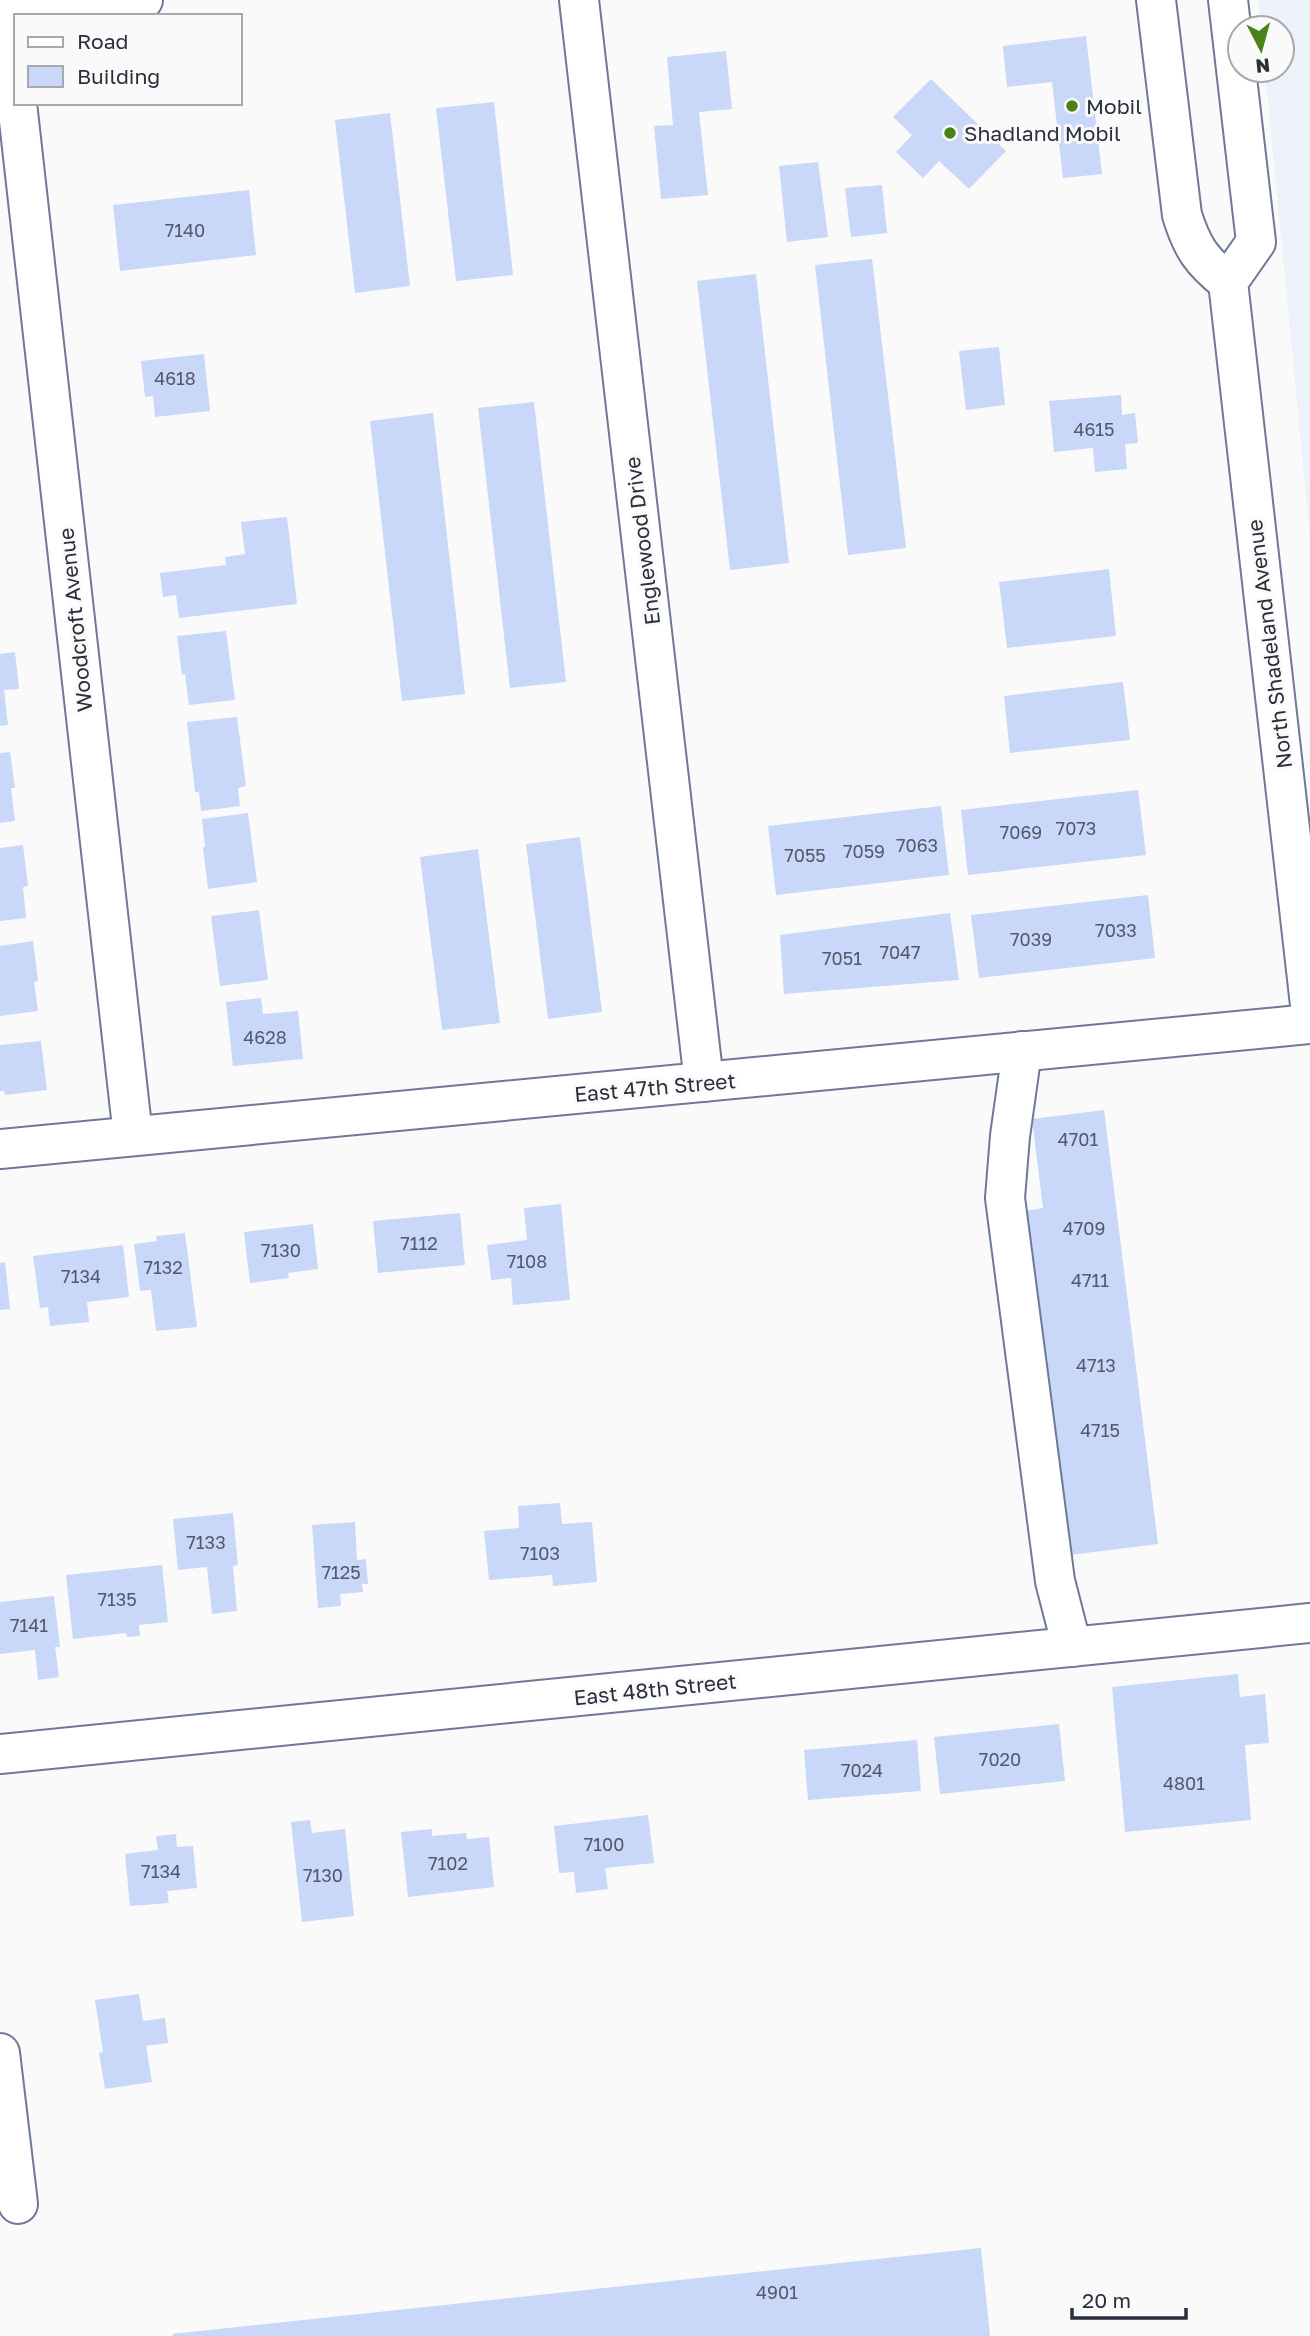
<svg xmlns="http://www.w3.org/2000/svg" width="1310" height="2336" viewBox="0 0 1310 2336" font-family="'Golos Text',sans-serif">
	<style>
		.built { fill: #edf1f9 }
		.building { fill: #c9d7f8 }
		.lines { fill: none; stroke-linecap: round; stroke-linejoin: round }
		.minor-casing { stroke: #6d7997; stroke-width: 42 }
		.major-casing { stroke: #6d7997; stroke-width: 42 }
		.minor { stroke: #fff; stroke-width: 38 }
		.major { stroke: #fff; stroke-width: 38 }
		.poi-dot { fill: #4a8119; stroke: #fafafa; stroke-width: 2.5 }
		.labels { text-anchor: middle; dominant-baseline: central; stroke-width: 6; stroke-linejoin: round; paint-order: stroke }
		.number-label { font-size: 18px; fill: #52596b }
		.poi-label { font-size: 21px; fill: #2a2f3c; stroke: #fafafa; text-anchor: start }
		.street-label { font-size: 21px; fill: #2a2f3c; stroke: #fafafa }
	</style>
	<rect width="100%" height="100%" fill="#fafafa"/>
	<polygon class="built" points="1259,0 1310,0 1310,537 1265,70 1282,70 1282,28 1261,28"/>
	<g class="building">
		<polygon points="1086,36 1102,174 1063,178 1052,82 1007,87 1003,46"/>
		<polygon points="726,51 732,109 699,112 708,195 661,199 654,126 673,125 667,57"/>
		<polygon points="931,79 1006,151 969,189 939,161 923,178 896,152 912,135 893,117"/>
		<polygon points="494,102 513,275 456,281 436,108"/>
		<polygon points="390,113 410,286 355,293 335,120"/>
		<polygon points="818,162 828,237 787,242 779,166"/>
		<polygon points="882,185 887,233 851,237 845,188"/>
		<polygon points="249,190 256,255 120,271 113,205"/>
		<polygon points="872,259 906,548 848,555 815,265"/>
		<polygon points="756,274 789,563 730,570 697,281"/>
		<polygon points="999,347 1005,405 966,410 959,351"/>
		<polygon points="204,354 210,411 155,417 153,396 145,397 141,361"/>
		<polygon points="1121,395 1122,415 1135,413 1138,443 1125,444 1127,469 1095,472 1093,448 1054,452 1049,401"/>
		<polygon points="534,402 566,682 510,688 478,408"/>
		<polygon points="433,413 465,694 402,701 370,421"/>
		<polygon points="287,517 297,604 179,618 176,595 163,597 160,573 226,565 225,557 245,554 241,522"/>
		<polygon points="1109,569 1116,636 1007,648 999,582"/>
		<polygon points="226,631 235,700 189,705 185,674 182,675 177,636"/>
		<polygon points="15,652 19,689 4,690 8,725 0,726 0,654"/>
		<polygon points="1123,682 1130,740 1010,753 1004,696"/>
		<polygon points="237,717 246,786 238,788 240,806 201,811 199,792 195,792 187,722"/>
		<polygon points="10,752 15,788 11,788 15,821 0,823 0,753"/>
		<polygon points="1138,790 1146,855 968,875 961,810"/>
		<polygon points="941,806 949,875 776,895 768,826"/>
		<polygon points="248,813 257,882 208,889 203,847 205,847 202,819"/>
		<polygon points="580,837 602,1012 548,1019 526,844"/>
		<polygon points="23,845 28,886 23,887 26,918 0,921 0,848"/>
		<polygon points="478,849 500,1023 442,1030 420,857"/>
		<polygon points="1148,895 1155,958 979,978 971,915"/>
		<polygon points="259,910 268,980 220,986 211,916"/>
		<polygon points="950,913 959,980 784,994 780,935"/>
		<polygon points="33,941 38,981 34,982 38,1011 0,1016 0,946"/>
		<polygon points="261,998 263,1014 298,1011 303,1059 233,1066 226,1002"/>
		<polygon points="41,1041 47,1090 5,1095 4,1091 0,1091 0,1045"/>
		<polygon points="1104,1110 1158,1544 1062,1556 1020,1212 1043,1208 1032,1119"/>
		<polygon points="561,1204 570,1300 513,1305 511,1278 491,1280 487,1245 527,1240 524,1208"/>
		<polygon points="460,1213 465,1265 378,1273 373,1221"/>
		<polygon points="313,1224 318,1269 288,1273 289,1278 250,1283 244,1232"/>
		<polygon points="185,1233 197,1327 156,1331 151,1290 140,1291 134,1244 157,1241 156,1236"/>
		<polygon points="123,1245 129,1297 87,1302 89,1322 50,1326 48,1307 40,1308 33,1256"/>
		<polygon points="5,1262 10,1309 0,1310 0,1263"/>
		<polygon points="560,1503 562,1524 592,1522 597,1582 553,1586 552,1575 489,1580 484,1531 519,1528 518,1506"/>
		<polygon points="233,1513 238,1565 233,1566 237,1611 212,1614 207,1567 178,1570 173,1519"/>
		<polygon points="355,1522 357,1560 366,1559 368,1584 362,1584 363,1592 340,1594 341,1606 318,1608 312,1525"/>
		<polygon points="162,1565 168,1622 139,1625 140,1636 127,1637 126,1633 73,1639 66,1575"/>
		<polygon points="54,1596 60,1647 55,1647 59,1677 38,1680 35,1650 0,1654 0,1602"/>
		<polygon points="1238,1674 1240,1697 1265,1694 1269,1743 1245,1745 1251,1820 1125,1832 1112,1687"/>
		<polygon points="1059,1724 1065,1781 940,1794 934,1737"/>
		<polygon points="917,1740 921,1791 808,1800 804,1750"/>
		<polygon points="648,1815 654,1863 605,1868 608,1889 576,1893 574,1872 559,1873 554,1826"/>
		<polygon points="310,1820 312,1833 345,1829 354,1916 302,1922 291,1822"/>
		<polygon points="432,1829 432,1836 466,1833 467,1839 489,1837 494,1887 408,1897 401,1832"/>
		<polygon points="176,1834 177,1847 193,1846 197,1888 167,1891 169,1903 130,1906 125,1854 158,1850 156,1836"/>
		<polygon points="139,1994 143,2021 165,2018 168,2043 146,2046 152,2082 105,2089 99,2053 103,2052 95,2000"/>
		<polygon points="981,2248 990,2336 173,2336 172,2334"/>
	</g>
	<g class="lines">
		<g class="minor-casing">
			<g id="minor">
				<polyline points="579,0 704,1082"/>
				<polyline points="7,13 16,96"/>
				<polyline points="0,14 143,0"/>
				<polyline points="17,103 133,1136"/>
				<polyline points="1022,1051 1010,1136 1005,1198 1055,1581 1072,1647"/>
				<polyline points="0,1149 1310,1024"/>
				<polyline points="0,1754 1310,1623"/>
				<polyline points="0,2053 18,2204"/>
			</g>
		</g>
		<g class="major-casing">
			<g id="major">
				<path d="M1156 0 1182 215C1192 247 1201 261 1228 282"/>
				<polyline points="1228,0 1256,242 1228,282 1310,1005"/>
			</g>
		</g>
		<use href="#minor" class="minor"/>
		<use href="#major" class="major"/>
	</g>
	<g class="poi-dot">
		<circle cx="1072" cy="106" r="7"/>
		<circle cx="950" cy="133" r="7"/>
	</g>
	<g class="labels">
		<g class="number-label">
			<text x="185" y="230">7140</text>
			<text x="175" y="378">4618</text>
			<text x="1094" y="429">4615</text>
			<text x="1076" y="828">7073</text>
			<text x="1021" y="832">7069</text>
			<text x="917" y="845">7063</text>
			<text x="864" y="851">7059</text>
			<text x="805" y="855">7055</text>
			<text x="1116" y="930">7033</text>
			<text x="1031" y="939">7039</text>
			<text x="900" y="952">7047</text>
			<text x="842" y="958">7051</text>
			<text x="265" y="1037">4628</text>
			<text x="1078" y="1139">4701</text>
			<text x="1084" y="1228">4709</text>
			<text x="419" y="1243">7112</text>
			<text x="281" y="1250">7130</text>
			<text x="527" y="1261">7108</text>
			<text x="163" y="1267">7132</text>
			<text x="81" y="1276">7134</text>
			<text x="1090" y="1280">4711</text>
			<text x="1096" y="1365">4713</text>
			<text x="1100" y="1430">4715</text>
			<text x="206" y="1542">7133</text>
			<text x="540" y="1553">7103</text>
			<text x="341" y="1572">7125</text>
			<text x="117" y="1599">7135</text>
			<text x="29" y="1625">7141</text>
			<text x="1000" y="1759">7020</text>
			<text x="862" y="1770">7024</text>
			<text x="1184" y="1783">4801</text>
			<text x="604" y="1844">7100</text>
			<text x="448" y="1863">7102</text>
			<text x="161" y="1871">7134</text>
			<text x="323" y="1875">7130</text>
			<text x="777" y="2292">4901</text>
		</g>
		<g class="poi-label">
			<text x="1086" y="106">Mobil</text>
			<text x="964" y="133">Shadland Mobil</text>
		</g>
		<g class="street-label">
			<text transform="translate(642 541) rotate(-97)">Englewood Drive</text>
			<text transform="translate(75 620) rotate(-96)">Woodcroft Avenue</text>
			<text transform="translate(1269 644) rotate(-97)">North Shadeland Avenue</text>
			<text transform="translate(655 1087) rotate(-5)">East 47th Street</text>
			<text transform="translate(655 1689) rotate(-6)">East 48th Street</text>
		</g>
	</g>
	<rect x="14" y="14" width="228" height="91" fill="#fafafa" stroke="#a7a9ae" stroke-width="2"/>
	<rect x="28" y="37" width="35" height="10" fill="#ffffff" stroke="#a7a9ae" stroke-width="2"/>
	<text x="77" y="49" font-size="21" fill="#2a2f3c">Road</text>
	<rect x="28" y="66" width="35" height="21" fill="#c9d7f8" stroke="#a7a9ae" stroke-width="2"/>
	<text x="77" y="84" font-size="21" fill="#2a2f3c">Building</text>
	<g transform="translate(1261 49) rotate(174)"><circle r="33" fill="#fafafa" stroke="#a7a9ae" stroke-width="2"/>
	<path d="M0-5L12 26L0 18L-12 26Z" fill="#4a8119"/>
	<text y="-10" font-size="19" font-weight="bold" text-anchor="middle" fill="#2a2f3c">N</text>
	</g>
	<path d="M1072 2308v10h114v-10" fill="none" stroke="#2a2f3c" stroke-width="3.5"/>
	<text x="1082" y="2308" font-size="21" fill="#2a2f3c" stroke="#fafafa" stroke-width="5" paint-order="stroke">20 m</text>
</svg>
